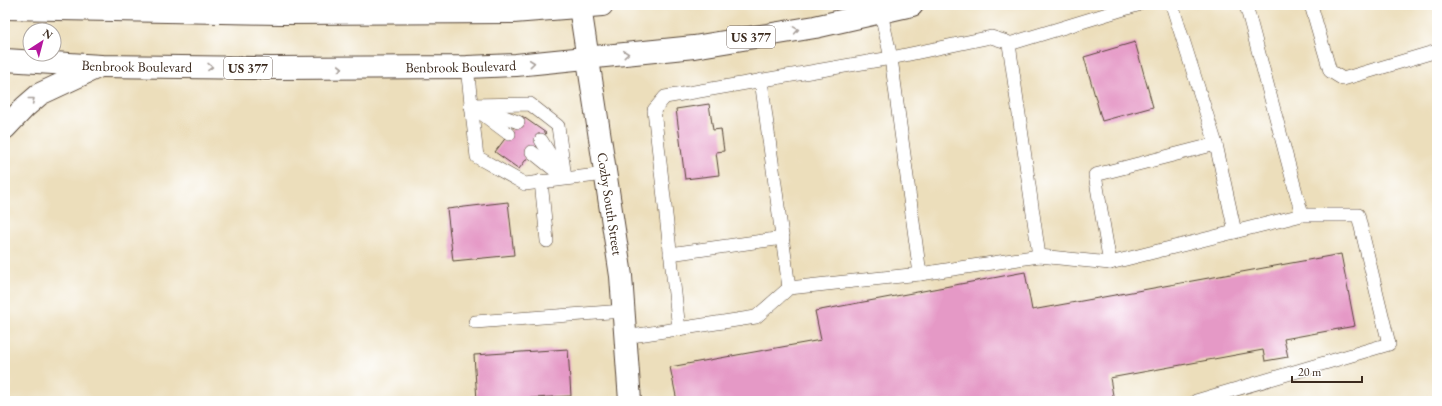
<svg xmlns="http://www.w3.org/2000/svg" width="1442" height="406" viewBox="0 0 1442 406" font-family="'EB Garamond',serif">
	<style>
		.building { fill: #e599c6 }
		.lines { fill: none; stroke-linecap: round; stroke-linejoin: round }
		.service-casing { stroke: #564536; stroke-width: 14 }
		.minor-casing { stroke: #564536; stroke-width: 24 }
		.trunk-casing { stroke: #564536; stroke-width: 24 }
		.service { stroke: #fff; stroke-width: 13 }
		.minor { stroke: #fff; stroke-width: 22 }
		.trunk { stroke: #fff; stroke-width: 22 }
		.oneway { stroke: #a79f9a }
		.labels { text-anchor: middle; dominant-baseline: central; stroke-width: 3; stroke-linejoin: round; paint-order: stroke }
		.shield { fill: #fff; stroke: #766a62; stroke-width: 1 }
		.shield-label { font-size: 13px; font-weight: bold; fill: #3b2a1e }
		.street-label { font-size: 14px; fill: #3b2a1e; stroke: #fff }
	</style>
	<rect width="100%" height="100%" fill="#fff"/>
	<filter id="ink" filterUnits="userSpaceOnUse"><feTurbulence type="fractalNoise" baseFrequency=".025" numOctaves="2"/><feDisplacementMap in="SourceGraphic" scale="8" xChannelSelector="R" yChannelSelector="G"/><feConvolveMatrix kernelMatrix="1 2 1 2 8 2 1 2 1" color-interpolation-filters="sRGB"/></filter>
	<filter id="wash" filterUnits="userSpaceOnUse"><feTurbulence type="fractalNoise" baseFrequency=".012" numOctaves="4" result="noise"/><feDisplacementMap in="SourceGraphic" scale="16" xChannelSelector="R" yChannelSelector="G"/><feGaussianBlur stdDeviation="0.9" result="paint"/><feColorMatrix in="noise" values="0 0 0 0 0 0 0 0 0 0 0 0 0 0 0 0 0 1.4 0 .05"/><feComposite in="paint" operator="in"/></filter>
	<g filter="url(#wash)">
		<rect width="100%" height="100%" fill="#ecdebb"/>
		<g id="blocks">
			<g class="building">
				<polygon points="1135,42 1153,107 1102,121 1084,57"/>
				<polygon points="709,104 713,130 721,129 724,151 716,152 719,175 685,179 676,109"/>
				<polygon points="522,116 546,133 519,169 495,152"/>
				<polygon points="508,202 514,255 453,261 447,209"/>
				<polygon points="1341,254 1355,326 1284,339 1288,357 1265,361 1263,350 1110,378 1114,401 677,401 670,367 821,340 815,311 1025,272 1032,310"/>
				<polygon points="568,349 571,396 477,401 474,355"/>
			</g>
		</g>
	</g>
	<g filter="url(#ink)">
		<use href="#blocks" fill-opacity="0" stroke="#564536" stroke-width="1"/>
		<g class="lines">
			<g class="service-casing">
				<g id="service">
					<polyline points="1172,5 1216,144 1235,232"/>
					<polyline points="1311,5 1330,71 1343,79 1437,51"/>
					<polyline points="1009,44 1137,5"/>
					<polyline points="467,67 477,157 525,184 605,174"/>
					<polyline points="761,80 789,288"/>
					<polyline points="470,105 530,104 558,126 565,178"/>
					<polyline points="478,107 518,122"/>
					<polyline points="481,113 509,134"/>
					<polyline points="541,140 562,174"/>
					<polyline points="532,152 557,172"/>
					<polyline points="541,181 547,241"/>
					<polyline points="670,254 783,238"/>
					<polyline points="1110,263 1095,175 1216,144"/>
					<polyline points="920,274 1039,256 1110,263 1302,215 1246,5"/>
					<polyline points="475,322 623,311"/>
					<polyline points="679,329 654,110 665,97 891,58 991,37 1007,42 1009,44 1039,256"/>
					<polyline points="625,337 756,317 789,288 920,274 891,58 881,13"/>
					<polyline points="1196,401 1389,344 1358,215 1302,215"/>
				</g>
			</g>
			<g class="minor-casing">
				<g id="minor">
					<path id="s1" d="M580 7 621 276 630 401"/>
				</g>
			</g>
			<g class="trunk-casing">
				<g id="trunk">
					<polyline points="5,8 280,13 513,12 602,5"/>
					<path id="s2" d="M5 60 101 66 271 68 467 67 516 65 694 47 815 27 912 5"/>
					<polyline points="5,128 25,107 40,94 100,66"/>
				</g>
			</g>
			<use href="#service" class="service"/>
			<use href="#minor" class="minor"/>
			<use href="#trunk" class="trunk"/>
		</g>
		<defs><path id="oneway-chevron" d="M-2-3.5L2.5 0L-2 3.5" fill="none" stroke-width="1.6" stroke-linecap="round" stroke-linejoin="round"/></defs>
		<g class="oneway">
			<use href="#oneway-chevron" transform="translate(796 30) rotate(-10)"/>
			<use href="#oneway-chevron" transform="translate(626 54) rotate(-5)"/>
			<use href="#oneway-chevron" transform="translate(532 63) rotate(-6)"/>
			<use href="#oneway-chevron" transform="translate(210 67) rotate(1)"/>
			<use href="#oneway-chevron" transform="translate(340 68)"/>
			<use href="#oneway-chevron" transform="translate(32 100) rotate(-38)"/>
		</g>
	</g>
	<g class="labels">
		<g class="shield">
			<rect x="727" y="26" width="48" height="22" rx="3"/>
			<rect x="224" y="57" width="48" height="22" rx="3"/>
		</g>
		<g class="shield-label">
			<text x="751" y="37">US 377</text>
			<text x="248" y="68">US 377</text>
		</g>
		<g class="street-label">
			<text stroke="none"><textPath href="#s2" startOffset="132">Benbrook Boulevard</textPath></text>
			<text stroke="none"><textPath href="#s2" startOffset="456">Benbrook Boulevard</textPath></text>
			<text stroke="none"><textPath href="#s1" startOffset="199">Cozby South Street</textPath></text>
		</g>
	</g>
	<rect width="1442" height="406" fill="none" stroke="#fff" stroke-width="20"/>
	<g transform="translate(42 42) rotate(36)"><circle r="19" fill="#ffffff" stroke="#b1aaa5"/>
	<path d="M0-3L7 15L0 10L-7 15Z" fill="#b5179e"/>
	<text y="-6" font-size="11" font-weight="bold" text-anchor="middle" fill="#3b2a1e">N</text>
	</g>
	<path d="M1292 376v6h70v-6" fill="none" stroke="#3b2a1e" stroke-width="2"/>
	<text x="1298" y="376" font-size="12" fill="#3b2a1e" stroke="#ffffff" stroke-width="3" paint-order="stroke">20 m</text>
</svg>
